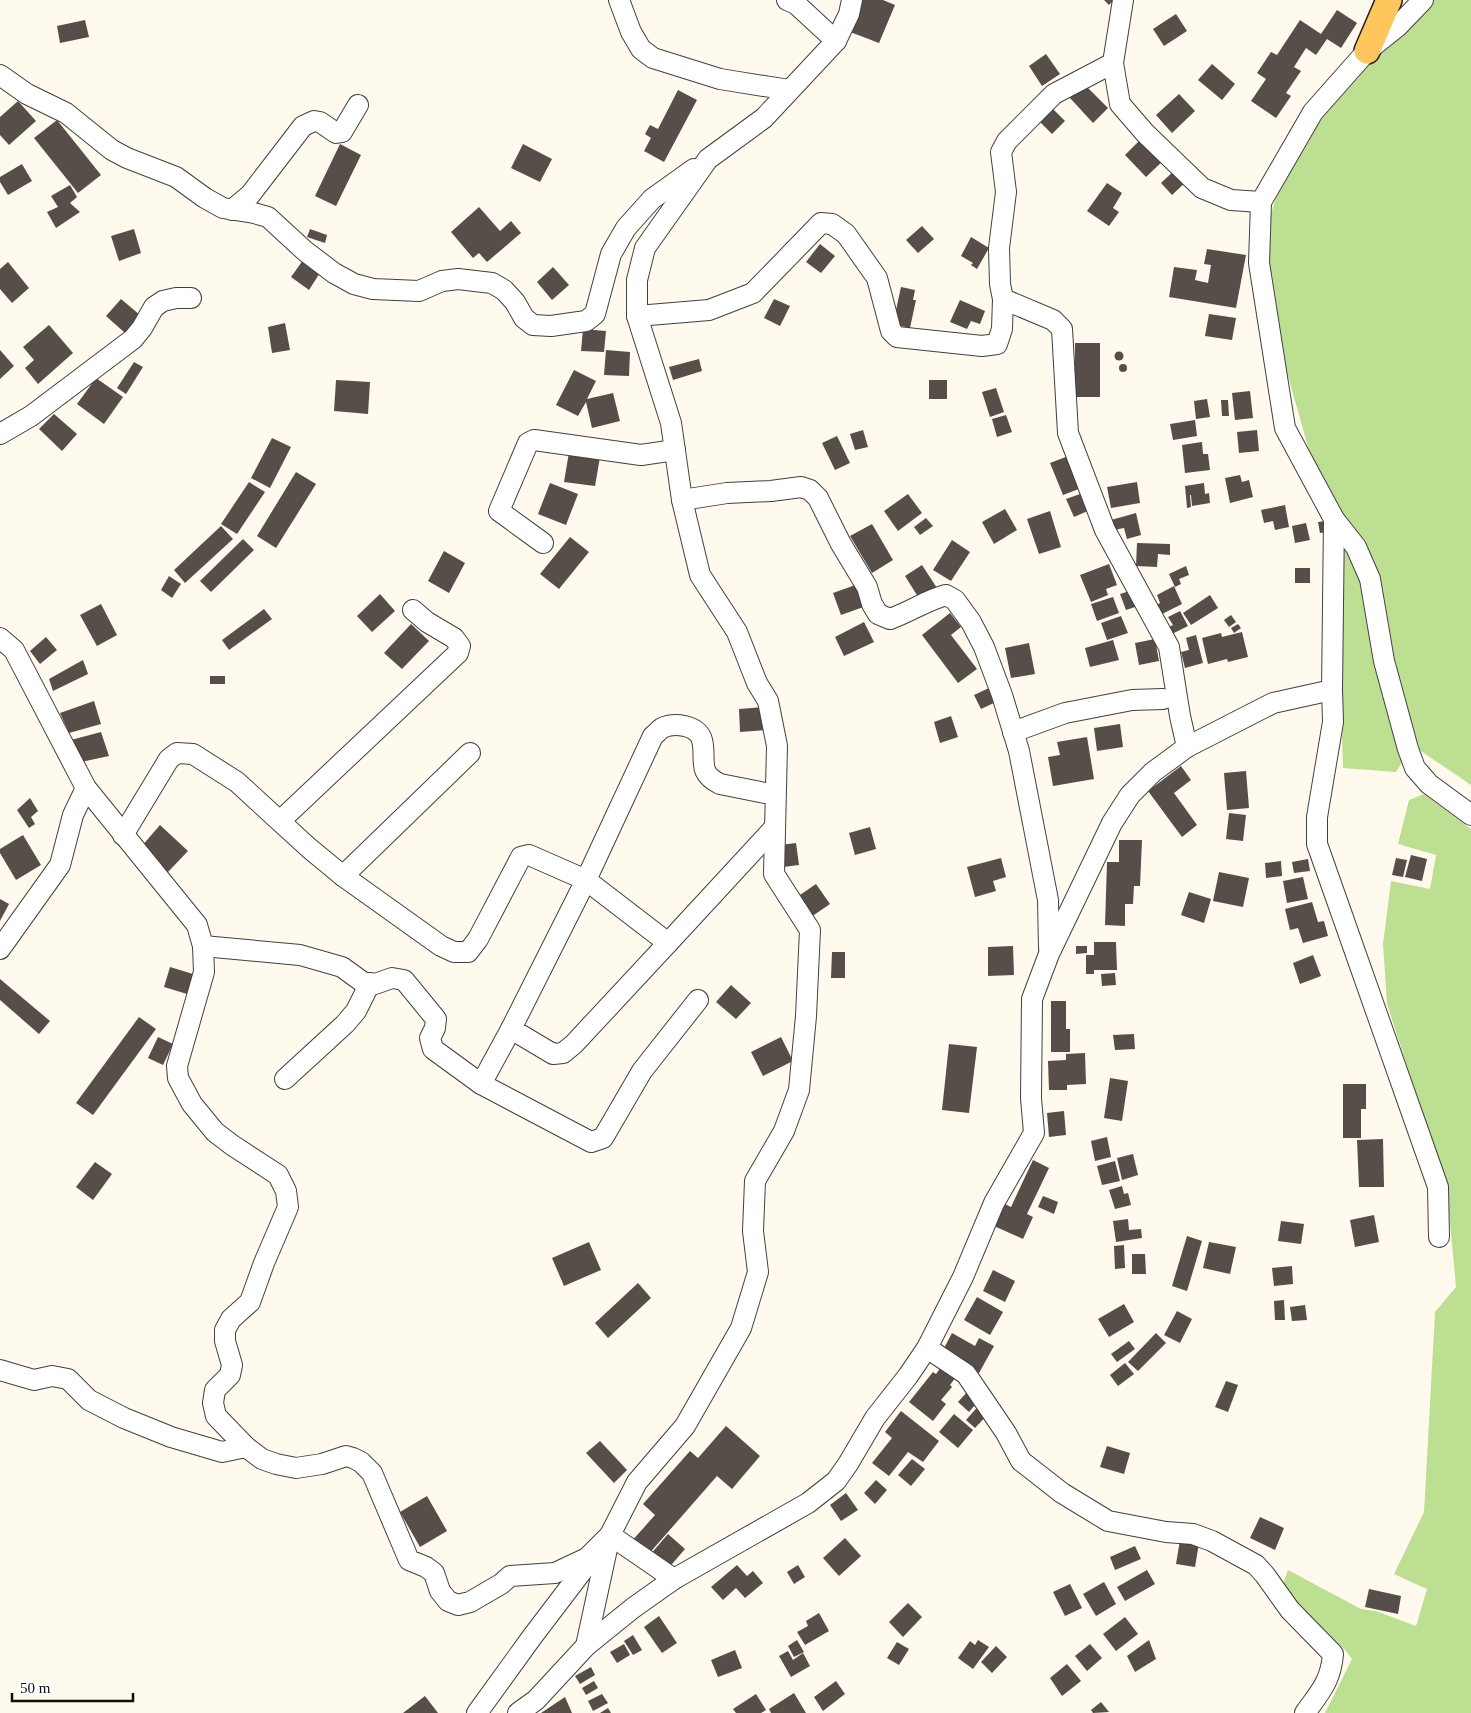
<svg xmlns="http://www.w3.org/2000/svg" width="1471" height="1713" viewBox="0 0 1471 1713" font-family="Georgia,serif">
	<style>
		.forest { fill: #bddf92 }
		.building { fill: #574d49 }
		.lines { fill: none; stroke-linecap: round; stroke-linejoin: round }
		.minor-casing { stroke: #404040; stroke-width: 22 }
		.major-casing { stroke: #1e1e1e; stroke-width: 28 }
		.minor { stroke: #fff; stroke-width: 20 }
		.major { stroke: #ffc65d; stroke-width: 25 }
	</style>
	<rect width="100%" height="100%" fill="#fffaed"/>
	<g class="forest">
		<polygon points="1433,0 1471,0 1471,785 1412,745 1396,772 1343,768 1336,546 1277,337 1264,236 1284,172 1329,108 1394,37"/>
		<polygon points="1424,794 1471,829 1471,1713 1325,1713 1352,1659 1345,1650 1281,1589 1288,1570 1361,1609 1376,1611 1416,1626 1427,1589 1394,1574 1424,1512 1435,1312 1456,1287 1447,1190 1387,1004 1383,944 1391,881 1430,889 1436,855 1398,844 1409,800"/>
	</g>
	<g class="building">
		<polygon points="858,0 883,0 895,5 879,43 845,30"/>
		<polygon points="1104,0 1114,0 1109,5"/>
		<polygon points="1337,10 1357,23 1341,48 1327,39 1316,55 1306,48 1294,67 1301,71 1286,93 1291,96 1276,118 1251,101 1266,79 1257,73 1271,52 1277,55 1300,20 1321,34"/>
		<polygon points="1176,14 1187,31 1164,46 1153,29"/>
		<polygon points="85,20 89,37 60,43 57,26"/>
		<polygon points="1046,54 1060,74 1042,86 1029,66"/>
		<polygon points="1212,64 1235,84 1222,100 1198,80"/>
		<polygon points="1086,86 1108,108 1093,123 1070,98 1079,89 1081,91"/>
		<polygon points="678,90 697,100 664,162 644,151 651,138 645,134 650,125 658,129"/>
		<polygon points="1179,94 1195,111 1172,133 1156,115"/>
		<polygon points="18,101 36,121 9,145 0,135 0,117"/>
		<polygon points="1050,106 1065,121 1052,134 1037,119"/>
		<polygon points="57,120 101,175 78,193 34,138"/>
		<polygon points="1144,136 1165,159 1146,177 1125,155"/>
		<polygon points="340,144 361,155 336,206 315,196"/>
		<polygon points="523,144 552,159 540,182 511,168"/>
		<polygon points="22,164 32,181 8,195 0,182 0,177"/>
		<polygon points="1178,167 1189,179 1172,195 1161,183"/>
		<polygon points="1107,183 1122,193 1113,208 1119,212 1109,226 1087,211"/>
		<polygon points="70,185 77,197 70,203 80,212 56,228 47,212 58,207 51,196"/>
		<polygon points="479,207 500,231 511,221 521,233 487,262 479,253 473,258 451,232"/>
		<polygon points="922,226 934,239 918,253 906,240"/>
		<polygon points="134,229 141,253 119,261 111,236"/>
		<polygon points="310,229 327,235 325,243 307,237"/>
		<polygon points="971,237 989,248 977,269 971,265 973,263 961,256"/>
		<polygon points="820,244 835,256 821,273 806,262"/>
		<polygon points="1207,249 1246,255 1236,308 1169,297 1174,267 1197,270 1195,280 1208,283 1211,265 1204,264"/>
		<polygon points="306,256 323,268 309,290 291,277"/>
		<polygon points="8,262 29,288 12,303 0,289 0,269"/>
		<polygon points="553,267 569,285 552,300 537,282"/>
		<polygon points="901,287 915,290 913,300 916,300 910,328 893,324"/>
		<polygon points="121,299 140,315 125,333 106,316"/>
		<polygon points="774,299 790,306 780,326 764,318"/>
		<polygon points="960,300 985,311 980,324 971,321 967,329 950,322"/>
		<polygon points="1209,314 1236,318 1232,340 1205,336"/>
		<polygon points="285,323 290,350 272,353 268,327"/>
		<polygon points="49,325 73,353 38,384 25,368 34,360 23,347"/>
		<polygon points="583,329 606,331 604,352 581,351"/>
		<rect x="1075" y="343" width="25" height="54"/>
		<polygon points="0,350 14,366 0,379"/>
		<polygon points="606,350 630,352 629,376 604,375"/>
		<circle cx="1119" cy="356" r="4.5"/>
		<polygon points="699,359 702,371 673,380 669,367"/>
		<polygon points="134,362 143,367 126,394 117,388"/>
		<circle cx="1123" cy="368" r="4"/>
		<polygon points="574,370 596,381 587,399 613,393 620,421 592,428 586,402 578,416 556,405"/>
		<polygon points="96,378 123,397 104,424 77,404"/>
		<polygon points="336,380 370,382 368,414 334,411"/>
		<rect x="929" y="380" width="18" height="19"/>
		<polygon points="996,388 1004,412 990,417 982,392"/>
		<polygon points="1250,391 1253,418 1235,420 1232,393"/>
		<polygon points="1207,399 1210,417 1196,419 1194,401"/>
		<polygon points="1221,400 1228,400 1229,416 1222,416"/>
		<polygon points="54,414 77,434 62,451 39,429"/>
		<polygon points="1006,415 1012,432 997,437 992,419"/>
		<polygon points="1195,420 1197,436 1173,440 1170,424"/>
		<polygon points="863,430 868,447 855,450 850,434"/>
		<polygon points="1257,430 1259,451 1239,453 1237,432"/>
		<polygon points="837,436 850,463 835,470 822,443"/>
		<polygon points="272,438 291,447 270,488 251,478"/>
		<polygon points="1202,442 1203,454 1208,454 1210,470 1185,473 1182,445"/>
		<polygon points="569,452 600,457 595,486 564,482"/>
		<polygon points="1071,455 1084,487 1063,495 1050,463"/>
		<polygon points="296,472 316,484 276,548 257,536"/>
		<polygon points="1240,475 1242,482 1249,480 1253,497 1230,503 1225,478"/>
		<polygon points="249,482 265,492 237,534 221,524"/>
		<polygon points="1137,482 1140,503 1111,508 1107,487"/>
		<polygon points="550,483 578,494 566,525 538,514"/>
		<polygon points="1204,483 1205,494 1209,493 1210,503 1192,506 1191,495 1190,495 1191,507 1187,508 1185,486"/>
		<polygon points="1083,493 1090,510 1074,517 1066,499"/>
		<polygon points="908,494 922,513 898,531 884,511"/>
		<polygon points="1285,505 1289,527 1275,530 1273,521 1264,523 1261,510"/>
		<polygon points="1005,509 1017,530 994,544 982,522"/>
		<polygon points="1050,511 1061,547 1039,554 1027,519"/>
		<polygon points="1136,513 1141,535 1127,539 1124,528 1114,530 1111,520"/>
		<polygon points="926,518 933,526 920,535 914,527"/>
		<polygon points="1326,521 1328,532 1320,533 1318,522"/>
		<polygon points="1306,523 1310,540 1295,543 1292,526"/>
		<polygon points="872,524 893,560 872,573 850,536"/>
		<polygon points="221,526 233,539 185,583 174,570"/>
		<polygon points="570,537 589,552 559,589 540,574"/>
		<polygon points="243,539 254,550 211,592 200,581"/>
		<polygon points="952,540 970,552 951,581 933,570"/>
		<polygon points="1137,543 1170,544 1170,555 1158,554 1157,567 1136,566"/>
		<polygon points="444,551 465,563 449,593 428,581"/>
		<polygon points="1109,564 1117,585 1106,589 1108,595 1091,602 1080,575"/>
		<polygon points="922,565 937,588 920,600 905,576"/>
		<polygon points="1186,566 1189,575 1179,579 1181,584 1175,587 1169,574"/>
		<rect x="1295" y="568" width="15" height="15"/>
		<polygon points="169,576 181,584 172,598 161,590"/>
		<polygon points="861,583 869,605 841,615 833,593"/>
		<polygon points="1174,586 1182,604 1160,615 1155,606 1160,603 1157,595"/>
		<polygon points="1133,590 1138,606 1126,610 1120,594"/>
		<polygon points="380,594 395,611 372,632 357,616"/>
		<polygon points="1210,595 1218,608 1191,625 1183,613"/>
		<polygon points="1113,597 1119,613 1097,621 1091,604"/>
		<polygon points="101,604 117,635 97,646 80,615"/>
		<polygon points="264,609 272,619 229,650 222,640"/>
		<polygon points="1180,611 1188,626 1172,634 1169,627 1173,625 1168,617"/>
		<polygon points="950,613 961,627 951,635 977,669 958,683 922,635"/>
		<polygon points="1231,615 1236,622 1229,627 1224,620"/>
		<polygon points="1121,616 1128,633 1107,640 1101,623"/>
		<polygon points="864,622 874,642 844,656 835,637"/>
		<polygon points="411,624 429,641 402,669 384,653"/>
		<polygon points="1238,624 1241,628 1234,633 1231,628"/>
		<polygon points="1242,632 1248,657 1228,662 1227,659 1208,664 1202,638 1221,633 1222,637"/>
		<polygon points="1196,635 1203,663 1185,668 1181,652 1189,650 1186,638"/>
		<polygon points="46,637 57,650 40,664 30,651"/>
		<polygon points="1155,639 1159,661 1139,665 1135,643"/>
		<polygon points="1113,640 1119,660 1090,667 1085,648"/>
		<polygon points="1029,643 1035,674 1011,678 1005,648"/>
		<polygon points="83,660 88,674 53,691 49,679"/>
		<rect x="210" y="676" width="15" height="8"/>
		<polygon points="989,688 996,702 981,709 974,695"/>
		<polygon points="94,701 101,724 69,733 60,713"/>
		<polygon points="764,707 766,730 740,732 739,709"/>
		<polygon points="951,716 958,737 940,743 934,722"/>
		<polygon points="1120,724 1123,747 1097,751 1094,728"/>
		<polygon points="101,732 109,756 81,762 71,740"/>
		<polygon points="1087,737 1094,779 1053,786 1048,757 1060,755 1057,742"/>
		<polygon points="1181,766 1191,780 1174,793 1197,825 1182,837 1148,791"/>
		<polygon points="1246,771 1249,808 1227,810 1224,773"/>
		<polygon points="30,798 38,811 31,817 35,824 29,828 17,810"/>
		<polygon points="1229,813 1246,815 1243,841 1226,839"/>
		<polygon points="160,825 188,851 168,872 141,847"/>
		<polygon points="870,827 876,849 855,855 849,833"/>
		<polygon points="23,835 41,865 16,880 0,853 0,849"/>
		<polygon points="1119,840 1142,840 1140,886 1134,886 1133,904 1125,904 1125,926 1105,925 1107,862 1119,862"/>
		<polygon points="796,843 799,865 783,867 780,845"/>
		<polygon points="1411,855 1427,859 1422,881 1405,877"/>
		<polygon points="1001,858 1006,877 993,881 996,891 975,897 967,867"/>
		<polygon points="1396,858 1407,860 1403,877 1392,875"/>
		<polygon points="1308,859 1310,871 1294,873 1292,862"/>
		<polygon points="1281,861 1282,876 1266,878 1265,863"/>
		<polygon points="1219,872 1249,878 1243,907 1213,901"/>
		<polygon points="1303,877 1308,899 1287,903 1283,881"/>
		<polygon points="816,884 830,904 811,917 797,897"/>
		<polygon points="1189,892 1211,899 1204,923 1181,915"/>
		<polygon points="0,899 9,904 0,921"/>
		<polygon points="1312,902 1318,922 1324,921 1328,936 1303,943 1298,928 1290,930 1285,909"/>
		<polygon points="1094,942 1116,942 1117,970 1094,970 1094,974 1086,974 1086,955 1094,955"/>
		<polygon points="1013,946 1014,975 988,976 988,947"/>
		<polygon points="1076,946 1087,946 1087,953 1076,954"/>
		<polygon points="832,952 845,952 845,978 831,978"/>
		<polygon points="1313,955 1321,976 1300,984 1293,963"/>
		<polygon points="170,967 193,974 187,994 164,987"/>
		<polygon points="1115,973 1116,985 1102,986 1101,974"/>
		<polygon points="0,979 50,1021 39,1034 0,1000"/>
		<polygon points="731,985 751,1003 736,1019 716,1002"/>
		<polygon points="1051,1001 1066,1001 1066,1029 1070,1029 1070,1052 1051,1052"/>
		<polygon points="139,1017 156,1029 93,1115 76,1103"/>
		<polygon points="1134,1034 1135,1049 1115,1050 1113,1035"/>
		<polygon points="158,1037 173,1044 163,1065 148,1058"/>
		<polygon points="781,1037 793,1061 763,1076 751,1052"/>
		<polygon points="949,1044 977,1047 969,1113 942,1110"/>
		<polygon points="1085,1053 1086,1084 1067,1085 1067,1090 1049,1090 1048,1061 1066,1060 1066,1054"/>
		<polygon points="1110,1078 1128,1081 1122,1121 1104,1118"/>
		<polygon points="1343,1084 1366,1084 1366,1109 1361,1109 1361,1138 1343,1138"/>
		<polygon points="1064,1111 1066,1135 1049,1137 1047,1113"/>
		<polygon points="1107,1137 1111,1157 1095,1161 1091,1141"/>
		<polygon points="1383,1139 1384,1187 1359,1187 1357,1140"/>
		<polygon points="1133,1154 1138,1175 1122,1180 1117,1158"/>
		<polygon points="1033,1160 1049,1168 1027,1214 1033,1217 1023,1239 994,1226 1005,1204 1011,1207"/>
		<polygon points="1115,1161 1120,1181 1102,1185 1097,1166"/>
		<polygon points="95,1162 112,1174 93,1200 76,1187"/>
		<polygon points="1122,1186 1124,1194 1128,1193 1131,1205 1115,1209 1109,1190"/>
		<polygon points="1043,1196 1058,1202 1054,1214 1038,1207"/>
		<polygon points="1374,1215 1379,1242 1355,1247 1350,1220"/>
		<polygon points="1128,1219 1129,1230 1141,1229 1142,1238 1116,1242 1113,1221"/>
		<polygon points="1281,1221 1304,1224 1301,1244 1278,1241"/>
		<polygon points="1187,1236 1202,1241 1187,1291 1172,1286"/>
		<polygon points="589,1242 601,1270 564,1286 552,1258"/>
		<polygon points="1209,1242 1236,1247 1230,1274 1203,1268"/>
		<polygon points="1124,1245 1125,1268 1115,1269 1114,1246"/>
		<polygon points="1132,1254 1145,1254 1146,1274 1132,1274"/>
		<polygon points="1292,1266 1293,1284 1274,1286 1272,1268"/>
		<polygon points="993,1270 1015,1281 1005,1302 983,1291"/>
		<polygon points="638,1283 651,1298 608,1338 595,1323"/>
		<polygon points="977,1297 1003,1312 990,1335 964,1320"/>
		<polygon points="1284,1300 1285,1320 1275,1320 1274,1301"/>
		<polygon points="1124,1304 1134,1322 1109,1337 1098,1319"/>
		<polygon points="1305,1305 1307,1320 1292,1321 1290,1307"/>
		<polygon points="1177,1311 1192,1319 1180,1343 1164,1335"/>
		<polygon points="952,1333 975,1346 979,1338 994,1346 979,1373 942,1352"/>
		<polygon points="1156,1333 1166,1343 1138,1371 1128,1362"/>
		<polygon points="1129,1341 1135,1349 1117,1362 1111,1354"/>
		<polygon points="944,1363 958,1374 950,1385 952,1387 941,1400 946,1404 933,1421 909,1402 933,1372 936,1374"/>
		<polygon points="1125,1363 1134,1374 1118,1386 1110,1375"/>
		<polygon points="1226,1381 1238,1385 1228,1412 1215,1407"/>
		<polygon points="969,1390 980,1399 969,1412 958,1402"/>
		<polygon points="981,1403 990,1412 975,1428 966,1420"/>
		<polygon points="901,1411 939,1441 923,1462 908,1452 889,1476 872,1463 892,1438 885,1432"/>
		<polygon points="954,1414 973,1430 958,1448 939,1432"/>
		<polygon points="726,1426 760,1456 732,1489 717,1476 647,1556 631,1542 655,1515 643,1504 690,1451 698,1458"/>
		<polygon points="600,1441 627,1470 614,1483 586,1453"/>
		<polygon points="1107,1446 1130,1453 1124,1474 1100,1467"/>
		<polygon points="912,1459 925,1469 911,1486 898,1475"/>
		<polygon points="876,1480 887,1490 875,1504 864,1493"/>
		<polygon points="846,1493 858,1510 841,1521 830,1505"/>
		<polygon points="427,1496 447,1531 420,1547 400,1512"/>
		<polygon points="1260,1517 1284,1528 1275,1550 1250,1538"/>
		<polygon points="668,1534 685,1549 666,1571 649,1556"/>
		<polygon points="845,1538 861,1556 839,1576 823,1558"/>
		<polygon points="1180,1540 1199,1543 1195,1567 1176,1564"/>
		<polygon points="1135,1546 1141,1559 1115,1570 1110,1557"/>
		<polygon points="737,1565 747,1576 753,1571 763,1583 745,1598 736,1588 723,1600 711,1587"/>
		<polygon points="798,1565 805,1577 794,1584 787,1572"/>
		<polygon points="1147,1570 1155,1584 1125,1601 1117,1587"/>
		<polygon points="1104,1582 1116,1604 1096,1616 1083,1594"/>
		<polygon points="1070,1584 1082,1608 1065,1616 1053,1592"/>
		<polygon points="1369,1589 1401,1596 1398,1614 1365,1607"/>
		<polygon points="908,1603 922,1617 903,1637 889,1622"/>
		<polygon points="819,1613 829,1631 805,1645 797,1632 808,1626 806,1621"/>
		<polygon points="659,1616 677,1643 662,1653 644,1627"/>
		<polygon points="1125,1617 1138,1634 1116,1651 1103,1634"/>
		<polygon points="633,1635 642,1650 633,1655 624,1641"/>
		<polygon points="797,1640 804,1652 794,1657 788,1646"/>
		<polygon points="978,1640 989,1647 973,1669 958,1658 970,1641 975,1645"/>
		<polygon points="1149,1640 1156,1659 1135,1672 1127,1656"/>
		<polygon points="897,1642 909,1649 899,1665 887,1658"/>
		<polygon points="624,1644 630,1655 617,1663 610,1652"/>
		<polygon points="1090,1644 1102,1658 1087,1671 1075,1656"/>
		<polygon points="996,1646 1007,1657 992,1673 981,1662"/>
		<polygon points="735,1650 742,1668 718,1677 711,1660"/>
		<polygon points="788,1651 793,1660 803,1653 810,1666 791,1677 779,1656"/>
		<polygon points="1067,1664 1081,1681 1062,1696 1050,1678"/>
		<polygon points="591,1667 595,1675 580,1684 575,1676"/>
		<polygon points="594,1681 598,1688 586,1695 582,1688"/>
		<polygon points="836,1681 845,1694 823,1711 814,1697"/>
		<polygon points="794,1693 806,1713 771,1713 769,1709"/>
		<polygon points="602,1694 608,1703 593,1711 588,1701"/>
		<polygon points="756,1694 766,1710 761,1713 736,1713 733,1709"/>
		<polygon points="425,1696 438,1713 403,1713"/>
		<polygon points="565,1697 572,1713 541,1713"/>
		<polygon points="1101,1702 1109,1712 1093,1713 1091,1710"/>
		<polygon points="608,1708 611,1713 600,1713"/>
	</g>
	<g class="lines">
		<g class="minor-casing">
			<g id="minor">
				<polyline points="619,0 631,32 641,49 653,58 720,79 789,90"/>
				<polyline points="787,0 796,4 836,41"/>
				<polyline points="1123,0 1113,63 1120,104 1145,133 1202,188 1231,200 1261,202"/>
				<polyline points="1423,0 1397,27 1367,51 1313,112 1261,202 1259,263 1285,428 1334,519 1356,547 1370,579 1384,661 1408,749 1415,768 1429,784 1471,815"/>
				<polyline points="1113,63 1054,94 1007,141 1001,152 1006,192 999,248 1000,284 1003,299 1053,320 1062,329 1068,433 1105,530 1169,647 1180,716 1187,747"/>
				<polyline points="0,75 27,94 66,113 112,150 127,158 176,177 205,198 223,208 254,213 268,217 305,251 334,273 354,284 373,289 419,291 442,281 458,279 492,283 504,290 515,302 524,318 533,325 551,326 586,321 595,314 611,254 626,228 652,199 694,169"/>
				<polyline points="232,210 250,195 303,126 314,121 320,122 336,133 342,132 358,105"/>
				<polyline points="637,316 709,310 753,293 821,223 832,224 846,234 877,278 891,331 897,337 982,346 997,344 1002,329 1003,299"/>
				<polyline points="0,434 31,416 133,339 142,328 154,307 163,301 176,298 191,298"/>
				<path d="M682 500 727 493 771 491 801 487 810 490 818 498 841 544 867 587 872 604 878 614 890 619C910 612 927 600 946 595L955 600 971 622 984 647 1002 695 1019 751 1048 900 1049 948"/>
				<polyline points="543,543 499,511 528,443 534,440 641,455 675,450"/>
				<polyline points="0,638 14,650 86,788 197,925 203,946 204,972 177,1066 178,1078 192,1104 215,1132 232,1145 278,1175 286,1191 288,1207 264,1263 250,1302 231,1319 225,1330 225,1341 232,1365 230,1375 215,1390 213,1403 216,1416 246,1447 262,1459 276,1464 296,1468 322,1464 346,1456 353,1458 361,1462 372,1473 409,1560 426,1567 434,1573 440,1591 448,1601 458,1605 470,1602 501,1584 510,1576 555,1573 587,1558 610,1535"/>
				<polyline points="1332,690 1333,722 1317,817 1317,844 1438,1187 1439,1237"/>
				<polyline points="1013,732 1065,713 1132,700 1163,699"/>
				<polyline points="280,821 458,653 460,646 454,638 427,622 413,610"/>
				<path d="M123 835 169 759 177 753 193 754 237 782 309 848 343 876 441 946 454 952H468L478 939 521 857 529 855 586 880 668 943 574 1044 563 1053 553 1054 511 1029 586 880 653 736C656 734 659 730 662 728 674 722 698 725 702 740 707 760 696 772 720 784L775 795"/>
				<polyline points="343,876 470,753"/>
				<polyline points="668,943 775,827"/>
				<polyline points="203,946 300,955 342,967 364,983 375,984 392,978 404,980 436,1019 435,1028 430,1038 433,1049 481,1084 511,1029"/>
				<polyline points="0,949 60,865 73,815 86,788"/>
				<polyline points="285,1079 345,1024 356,1011 370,983"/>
				<polyline points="481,1084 591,1142 603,1138 642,1071 698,1000"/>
				<path d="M927 1348 966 1374 1006 1433 1021 1461 1062 1493 1108 1521 1166 1532 1193 1534 1212 1541 1256 1565 1265 1575 1290 1610 1333 1654C1331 1681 1320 1692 1305 1713"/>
				<polyline points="0,1370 34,1380 52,1376 68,1379 89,1400 124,1418 171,1437 222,1452 246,1447"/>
				<polyline points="610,1535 674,1579"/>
				<polyline points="586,1646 610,1535 637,1482 685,1426 741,1328 758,1272 753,1231 755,1181 784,1131 799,1090 806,1016 810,930 774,874 777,746 768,701 757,683 737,632 700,575 682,500 671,423 637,316 637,280 645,248 708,159 764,118 836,41 849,14 852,0"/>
				<polyline points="477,1713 532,1637 592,1558"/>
				<polyline points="518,1713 536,1700 586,1646 633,1608 674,1579 808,1503 836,1481 848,1464 875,1418 908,1376 927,1348 963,1277 994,1203 1034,1133 1031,1098 1032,999 1049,954 1112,823 1130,795 1153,772 1187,747 1273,703 1332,690 1334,519"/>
			</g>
		</g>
		<g class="major-casing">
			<polyline id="major" points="1367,51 1389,0"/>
		</g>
		<use href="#minor" class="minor"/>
		<use href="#major" class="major"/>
	</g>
	<path d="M12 1693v8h121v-8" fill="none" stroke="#0d0d0d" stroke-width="2.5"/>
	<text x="20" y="1693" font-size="15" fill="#0d0d0d" stroke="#ffffff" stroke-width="4" paint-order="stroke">50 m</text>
</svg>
